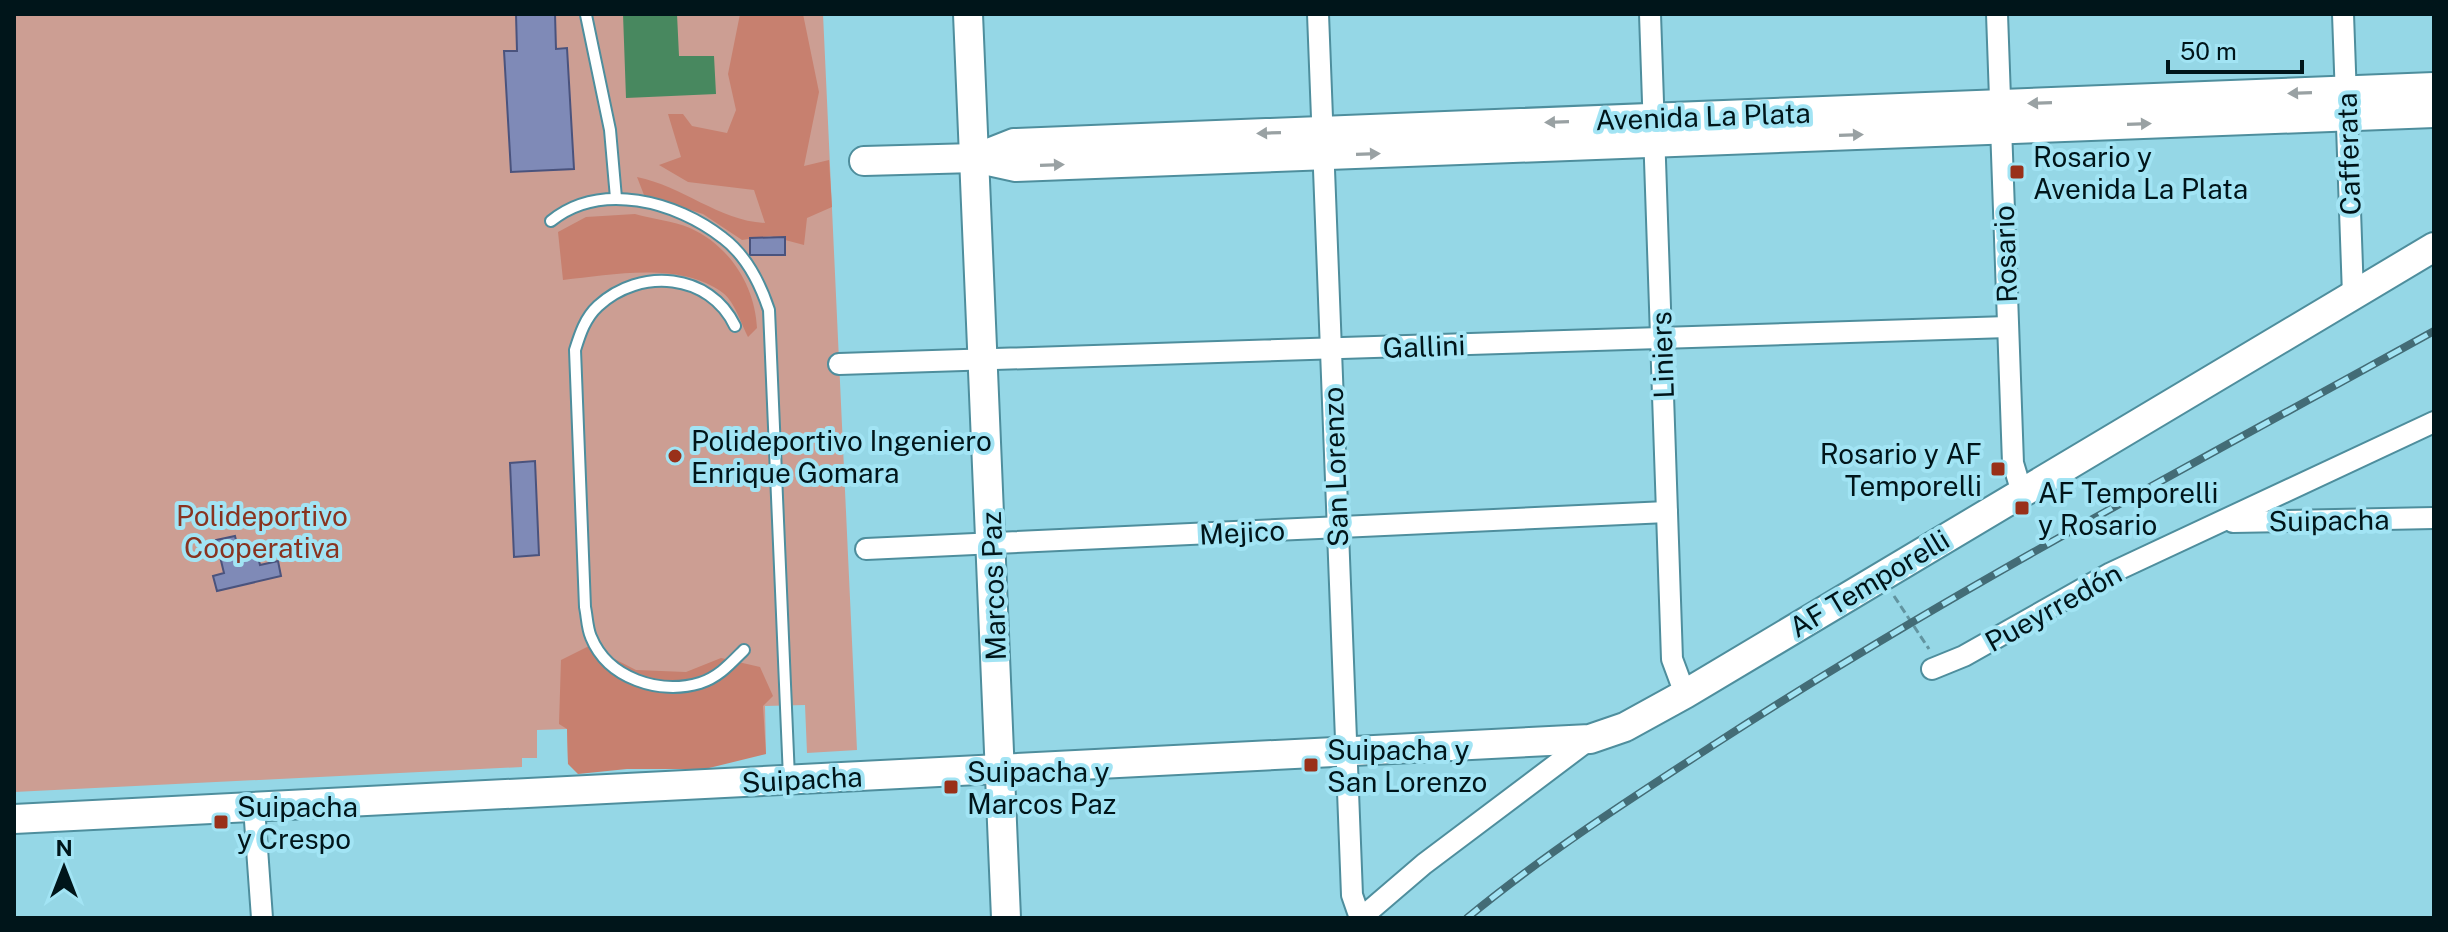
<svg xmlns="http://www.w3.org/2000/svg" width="2448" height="932" viewBox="0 0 2448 932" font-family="'Public Sans',sans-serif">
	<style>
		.green { fill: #cc9e93 }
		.forest { fill: #c7806f }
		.water { fill: #48885f }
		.building { fill: #7f8ab7; stroke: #4a537d; stroke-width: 2 }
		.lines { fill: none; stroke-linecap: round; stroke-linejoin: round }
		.lane-casing { stroke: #4e8e9d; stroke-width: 14 }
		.street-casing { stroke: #4e8e9d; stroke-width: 24 }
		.secondary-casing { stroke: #4e8e9d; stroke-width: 32 }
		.path { stroke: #6294a0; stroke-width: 3; stroke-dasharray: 8 4; stroke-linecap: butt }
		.lane { stroke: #fff; stroke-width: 10 }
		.street { stroke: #fff; stroke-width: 20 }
		.secondary { stroke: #fff; stroke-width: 28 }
		.rail-casing { stroke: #436c76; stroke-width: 8 }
		.rail { stroke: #a2e4f4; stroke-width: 5; stroke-dasharray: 15; stroke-linecap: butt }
		.oneway { fill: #99a1a3 }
		.poi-dot { fill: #993019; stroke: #a2e4f4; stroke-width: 3 }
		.labels { text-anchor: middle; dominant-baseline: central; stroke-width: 8; stroke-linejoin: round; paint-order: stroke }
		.street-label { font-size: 28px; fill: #00151a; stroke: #a2e4f4 }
		.poi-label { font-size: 28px; fill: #00151a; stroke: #a2e4f4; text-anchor: start }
		.park-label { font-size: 28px; fill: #893320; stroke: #a2e4f4 }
	</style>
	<rect width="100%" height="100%" fill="#95d7e6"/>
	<polygon class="green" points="14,14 823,14 857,750 807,753 805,705 765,706 766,754 568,764 567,729 537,730 537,758 522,758 522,767 14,792"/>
	<g class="forest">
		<path d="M740 14H803L819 92 804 166 829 160 832 207 807 218 804 245 770 236 742 240 703 214 644 195 637 177C682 186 720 221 765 223L754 190 688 182 659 165 681 157 668 114H683L692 126 727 133 736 110 728 74Z"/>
		<path d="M635 214C652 219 673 221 690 228 730 246 755 286 757 328L748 337C742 325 734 301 723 293 680 261 612 275 563 280L558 232 586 217Z"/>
		<polygon points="589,646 636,670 686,672 721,658 760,667 773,696 763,706 766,754 705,769 627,769 578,774 568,764 567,729 559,724 561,660"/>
	</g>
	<polygon class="water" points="623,14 677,14 679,56 714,56 716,94 626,98"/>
	<g class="building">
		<polygon points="516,14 555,14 556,49 567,48 574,169 511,172 504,51 517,51"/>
		<polygon points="785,237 785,255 750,255 750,238"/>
		<polygon points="535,461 539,555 514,557 510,463"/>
		<polygon points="235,536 240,557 257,553 260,565 278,561 281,576 217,591 213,576 224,573 216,540"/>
	</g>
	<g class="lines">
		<g class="lane-casing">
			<g id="lane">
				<polyline points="586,15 610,130 616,198"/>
				<path d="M551 221C600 181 676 201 723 238 747 256 760 283 769 310L789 778"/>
				<path d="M735 326C710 273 640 267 598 306 585 318 580 334 575 350L585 607C587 616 587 628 591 637 608 679 660 695 700 683 719 677 731 663 744 650"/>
			</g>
		</g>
		<g class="street-casing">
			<g id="street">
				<polyline points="1318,14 1352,895 1360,918"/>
				<polyline points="1650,14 1672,659 1685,694"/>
				<polyline points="1997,14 2013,463 2022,493"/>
				<polyline points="2343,14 2353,295"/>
				<polyline points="839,364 2008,327"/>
				<polyline points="2233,522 2434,518"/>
				<polyline points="866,549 1667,512"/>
				<polyline points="1932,669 1964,656 2111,573 2434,422"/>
				<polyline points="254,807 262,918"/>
				<polyline points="1361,918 1424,864 1590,739"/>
			</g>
		</g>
		<g class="secondary-casing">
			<g id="secondary">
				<polyline points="968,14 1006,918"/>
				<polyline points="976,158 1014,143 2434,87"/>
				<polyline points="864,161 975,158 1016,167 2434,113"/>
				<polyline points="14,819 1590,739 1625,727 1685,694 2434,247"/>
			</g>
		</g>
		<polyline class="path" points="1894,596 1929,649"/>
		<use href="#lane" class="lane"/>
		<use href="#street" class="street"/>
		<use href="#secondary" class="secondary"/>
		<g class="rail-casing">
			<path id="rail" d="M1467 918C1546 853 1630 799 1715 744 1947 593 2192 465 2434 331"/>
		</g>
		<use href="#rail" class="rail"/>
	</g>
	<defs><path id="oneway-solid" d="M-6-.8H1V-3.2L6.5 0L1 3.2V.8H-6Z" transform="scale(2)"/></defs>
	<g class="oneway">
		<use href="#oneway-solid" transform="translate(2300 93) rotate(178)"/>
		<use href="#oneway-solid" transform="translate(2040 103) rotate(178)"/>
		<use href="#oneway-solid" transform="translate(1557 122) rotate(178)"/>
		<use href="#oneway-solid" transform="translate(2139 124) rotate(-2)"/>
		<use href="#oneway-solid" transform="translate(1269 133) rotate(178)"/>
		<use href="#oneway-solid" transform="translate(1851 135) rotate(-2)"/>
		<use href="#oneway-solid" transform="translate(1368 154) rotate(-2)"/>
		<use href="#oneway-solid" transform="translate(1052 165) rotate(-2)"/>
	</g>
	<g class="poi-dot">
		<rect x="2009" y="164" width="16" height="16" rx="4"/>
		<circle cx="675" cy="456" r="8"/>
		<rect x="1990" y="461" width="16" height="16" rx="4"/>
		<rect x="2014" y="500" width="16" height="16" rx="4"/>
		<rect x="1303" y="757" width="16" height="16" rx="4"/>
		<rect x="943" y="779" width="16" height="16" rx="4"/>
		<rect x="213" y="814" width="16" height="16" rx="4"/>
	</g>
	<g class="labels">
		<g class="street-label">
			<text transform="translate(1703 116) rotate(-2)">Avenida La Plata</text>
			<text transform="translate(2348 154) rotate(-92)">Cafferata</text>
			<text transform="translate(2005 254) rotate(-92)">Rosario</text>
			<text transform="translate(1424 346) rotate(-2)">Gallini</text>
			<text transform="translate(1662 355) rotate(-92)">Liniers</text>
			<text transform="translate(1335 467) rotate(-92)">San Lorenzo</text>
			<text transform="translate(2329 520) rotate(-1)">Suipacha</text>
			<text transform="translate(1242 532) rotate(-3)">Mejico</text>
			<text transform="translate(1869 583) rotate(-31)">AF Temporelli</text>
			<text transform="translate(993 586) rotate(-92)">Marcos Paz</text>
			<text transform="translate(2053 607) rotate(-29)">Pueyrredón</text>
			<text transform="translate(802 779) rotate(-3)">Suipacha</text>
		</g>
		<g class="poi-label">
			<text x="2033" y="156">Rosario y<tspan x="2033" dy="32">Avenida La Plata</tspan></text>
			<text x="691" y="440">Polideportivo Ingeniero<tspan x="691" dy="32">Enrique Gomara</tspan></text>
			<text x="1982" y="453" text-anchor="end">Rosario y AF<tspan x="1982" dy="32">Temporelli</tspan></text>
			<text x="2038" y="492">AF Temporelli<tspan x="2038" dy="32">y Rosario</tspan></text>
			<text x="1327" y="749">Suipacha y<tspan x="1327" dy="32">San Lorenzo</tspan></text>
			<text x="967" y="771">Suipacha y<tspan x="967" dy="32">Marcos Paz</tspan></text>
			<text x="237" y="806">Suipacha<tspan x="237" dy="32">y Crespo</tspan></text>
		</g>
		<g class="park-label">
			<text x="262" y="515">Polideportivo<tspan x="262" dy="32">Cooperativa</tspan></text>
		</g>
	</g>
	<rect width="2448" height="932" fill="none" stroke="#00151a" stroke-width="32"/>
	<g transform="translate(64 868)" stroke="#a2e4f4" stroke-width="6" paint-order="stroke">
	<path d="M0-6L14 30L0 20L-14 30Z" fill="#00151a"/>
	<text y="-12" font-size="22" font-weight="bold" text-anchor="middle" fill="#00151a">N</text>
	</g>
	<path d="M2168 60v12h134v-12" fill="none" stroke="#00151a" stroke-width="4"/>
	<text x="2180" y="60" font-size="24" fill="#00151a" stroke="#a2e4f4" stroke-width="6" paint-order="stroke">50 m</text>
</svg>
